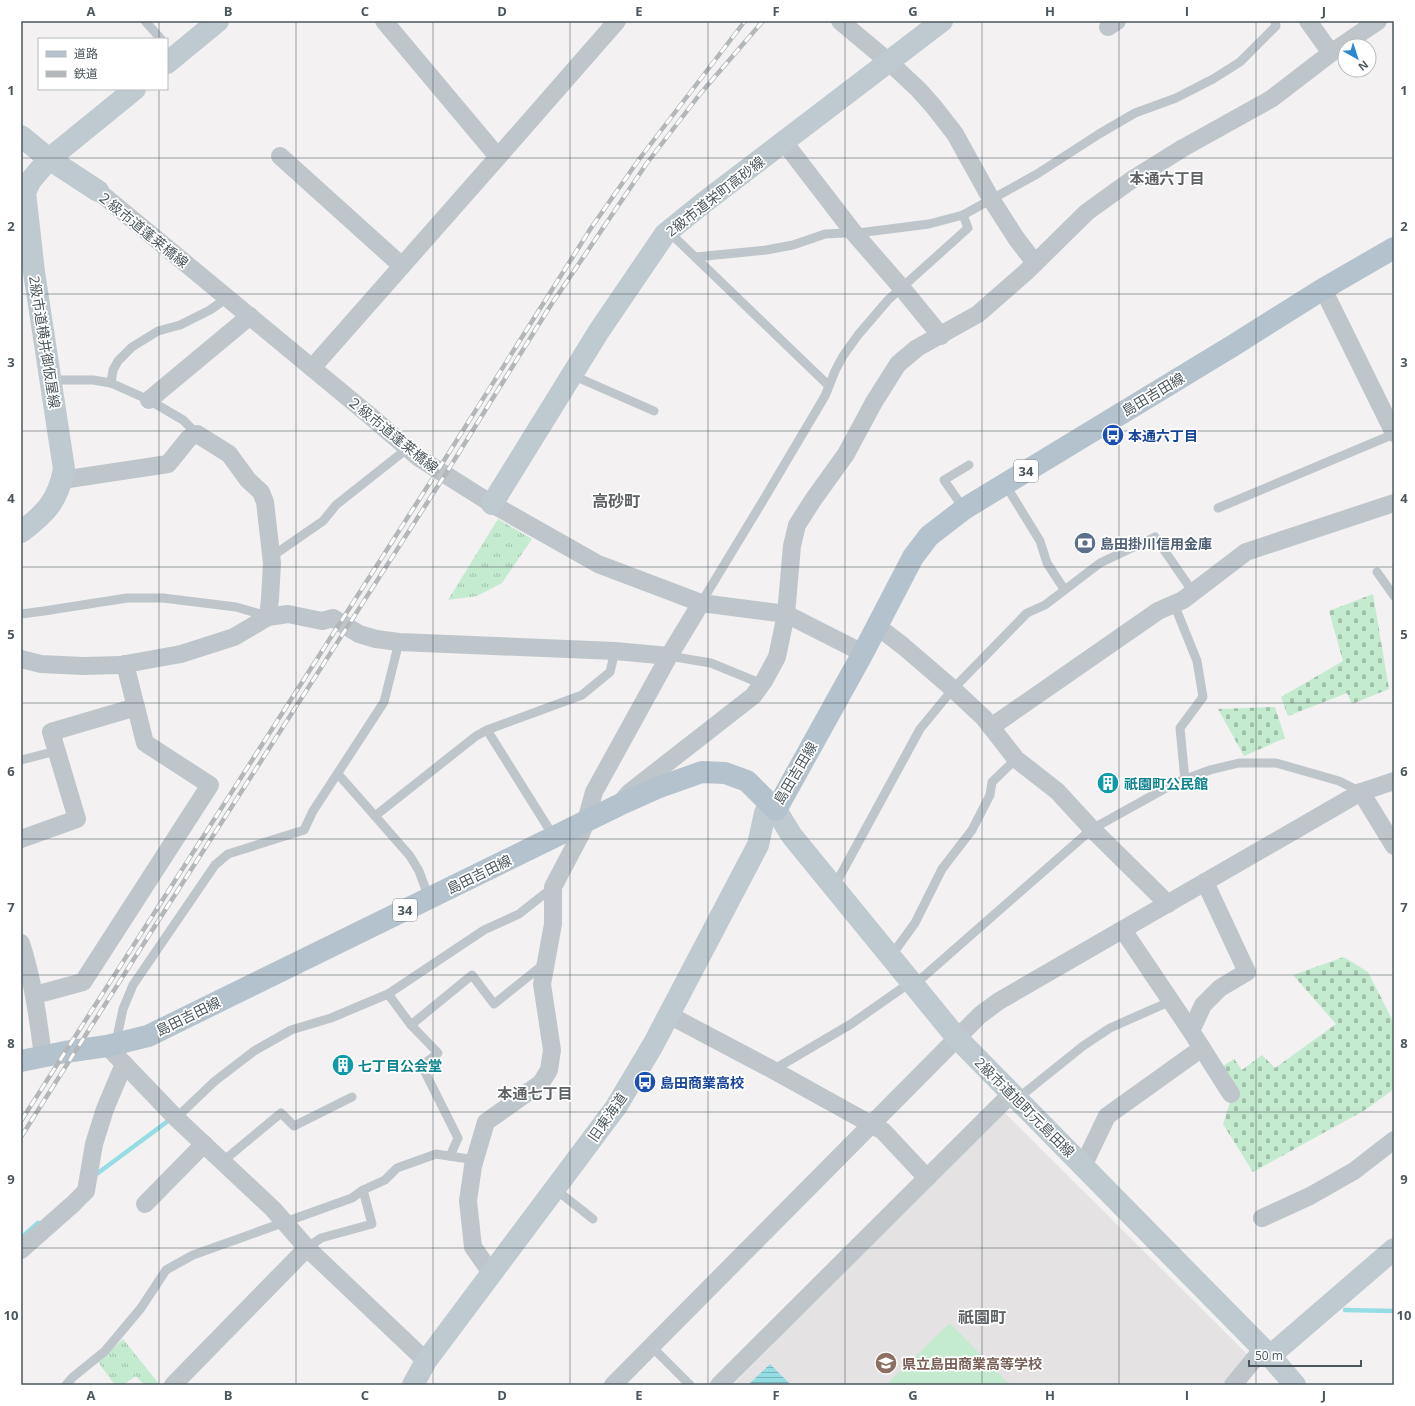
<svg xmlns="http://www.w3.org/2000/svg" width="1415" height="1406" viewBox="0 0 1415 1406" font-family="'Open Sans','Noto Sans JP',sans-serif">
	<style>
		.education { fill: #e4e2e2 }
		.grass { fill: url(#grass-tufts) }
		.cemetery { fill: url(#cemetery-stones) }
		.pitch { fill: #c4ebcf }
		.water { fill: url(#water-rules) }
		.lines { fill: none; stroke-linecap: round; stroke-linejoin: round }
		.stream { stroke: #95dce4; stroke-width: 4.5 }
		.lane { stroke: #bec6cc; stroke-width: 9 }
		.street { stroke: #bec6cc; stroke-width: 18 }
		.secondary { stroke: #bec9d0; stroke-width: 22 }
		.primary { stroke: #b3c2cc; stroke-width: 22 }
		.rail-casing { stroke: #b3b7ba; stroke-width: 4.5 }
		.rail { stroke: #fff; stroke-width: 3; stroke-dasharray: 9; stroke-linecap: butt }
		.grid { fill: none; stroke: #4a565c; stroke-width: 1; stroke-opacity: 0.55 }
		.labels { text-anchor: middle; dominant-baseline: central; stroke-width: 3.5; stroke-linejoin: round; paint-order: stroke }
		.shield { fill: #fff; stroke: #80898d; stroke-width: 1 }
		.shield-label { font-size: 13px; font-weight: bold; fill: #4a565c }
		.street-label { font-size: 14px; fill: #4a565c; stroke: #fff }
		.transit-label { font-size: 14px; font-weight: bold; fill: #164399; stroke: #fff; text-anchor: start }
		.service-label { font-size: 14px; font-weight: bold; fill: #4e5e75; stroke: #fff; text-anchor: start }
		.culture-label { font-size: 14px; font-weight: bold; fill: #0d838f; stroke: #fff; text-anchor: start }
		.education-label { font-size: 14px; font-weight: bold; fill: #785e54; stroke: #fff; text-anchor: start }
		.neighbourhood-label { font-size: 15px; font-weight: bold; fill: #5e6265; stroke: #fff }
		.quarter-label { font-size: 16px; font-weight: bold; fill: #5e6265; stroke: #fff }
		.neatline { fill: none; stroke: #4a565c; stroke-width: 1.5 }
		.grid-label { font-size: 13px; text-anchor: middle; font-weight: bold; fill: #4a565c }
	</style>
	<defs>
		<pattern id="grass-tufts" width="24" height="20" patternUnits="userSpaceOnUse"><rect width="24" height="20" fill="#c4ebcf"/><path d="M3 7l-1-3M5 7V3M7 7l1-3M15 17l-1-3M17 17v-4M19 17l1-3" fill="none" stroke="#a1c1ab"/></pattern>
		<pattern id="cemetery-stones" width="16" height="16" patternUnits="userSpaceOnUse"><rect width="16" height="16" fill="#c4ebcf"/><path d="M2 7V4a2 2 0 0 1 4 0v3zM10 15v-3a2 2 0 0 1 4 0v3z" fill="#a1c1ab"/></pattern>
		<pattern id="water-rules" width="6" height="5" patternUnits="userSpaceOnUse"><rect width="6" height="5" fill="#95dce4"/><path d="M0 2.5h6" fill="none" stroke="#7cb5bc"/></pattern>
	</defs>
	<rect width="100%" height="100%" fill="#f3f1f1"/>
	<polygon class="education" points="1001,1109 1250,1357 1222,1385 733,1385"/>
	<g class="grass">
		<polygon points="498,519 532,539 502,583 477,596 448,600"/>
		<polygon points="123,1339 160,1385 144,1385 136,1376 123,1385 115,1385 98,1362"/>
	</g>
	<g class="cemetery">
		<polygon points="1373,594 1389,689 1352,704 1347,693 1288,716 1281,697 1343,661 1329,611"/>
		<polygon points="1275,707 1285,738 1244,756 1218,709"/>
		<polygon points="1344,957 1368,972 1394,1023 1394,1089 1365,1110 1253,1172 1223,1124 1232,1096 1214,1072 1234,1059 1242,1070 1262,1055 1275,1068 1336,1024 1293,975"/>
	</g>
	<polygon class="pitch" points="950,1323 1010,1385 886,1385"/>
	<polygon class="water" points="770,1364 791,1385 748,1385"/>
	<g class="lines">
		<g class="stream">
			<polyline points="94,1176 168,1121"/>
			<polyline points="21,1238 38,1223"/>
			<polyline points="1345,1310 1394,1311"/>
		</g>
		<g class="lane">
			<polyline points="145,21 161,39"/>
			<polyline points="668,231 829,386"/>
			<polyline points="696,257 766,250 793,245 825,234 866,232 929,224 963,215 1037,174 1099,134 1135,113 1176,98 1213,79 1240,62 1276,26 1275,21"/>
			<polyline points="572,375 654,411"/>
			<polyline points="51,380 93,380 111,383 149,400 183,420 197,434"/>
			<polyline points="111,383 113,370 118,361 132,347 158,331 180,325 210,310 227,298"/>
			<polyline points="1005,484 1040,541 1047,563 1064,589"/>
			<polyline points="1218,508 1394,434"/>
			<polyline points="964,509 944,480 969,465"/>
			<polyline points="271,557 323,521 336,505 408,448"/>
			<polyline points="1377,572 1394,596"/>
			<polyline points="701,603 764,499 825,396 835,371 843,356 858,335 888,300 968,228 963,215"/>
			<polyline points="1174,604 1197,661 1203,697 1180,728 1185,780"/>
			<polyline points="21,614 44,611 127,598 163,598 236,607 267,616"/>
			<polyline points="669,656 711,663 762,684"/>
			<polyline points="487,730 554,837"/>
			<polyline points="21,760 56,751"/>
			<polyline points="338,774 375,816 476,736 487,730 582,695 610,672 615,651"/>
			<polyline points="375,816 410,856 419,871 429,898"/>
			<polyline points="834,887 920,729 953,689 1027,613 1045,605 1100,563 1155,537 1193,592"/>
			<polyline points="891,956 915,923 942,869 972,830 990,795 992,782 1016,759"/>
			<polyline points="914,985 1092,829 1175,783 1210,770 1239,763 1276,763 1339,781 1361,792"/>
			<polyline points="388,994 411,1025 438,1053 422,1066 458,1138 450,1156"/>
			<polyline points="411,1025 472,975 494,1004 544,964"/>
			<polyline points="116,1042 123,1009 133,985 215,865 228,854 304,830 313,811 384,702 399,642"/>
			<polyline points="773,1070 851,1024 911,982"/>
			<polyline points="1017,1099 1083,1046 1110,1028 1171,1001"/>
			<polyline points="176,1118 215,1081 254,1051 291,1030 331,1018 388,994 484,930 519,914 552,888"/>
			<polyline points="222,1162 281,1113 294,1126 352,1097"/>
			<polyline points="555,1189 593,1219"/>
			<polyline points="307,1248 321,1238 372,1224 363,1190"/>
			<polyline points="651,1346 690,1385"/>
			<polyline points="66,1385 73,1377 105,1351 141,1308 166,1270 193,1255 352,1198 363,1190 385,1180 397,1168 436,1154 475,1160"/>
		</g>
		<g class="street">
			<polyline points="384,21 498,157"/>
			<polyline points="840,21 889,62 918,89 934,107 955,134 991,199 1016,238 1035,263"/>
			<polyline points="1308,21 1331,53"/>
			<polyline points="1108,27 1117,21"/>
			<polyline points="784,142 854,233 901,287 941,336"/>
			<polyline points="280,156 402,266"/>
			<polyline points="98,191 369,415 419,458 492,504 598,564 701,603 786,614 863,653"/>
			<polyline points="1323,289 1394,433"/>
			<polyline points="312,368 498,157 617,21"/>
			<polyline points="149,400 250,316"/>
			<polyline points="62,480 168,464 189,438 197,434 229,454 248,480 261,492 265,502 272,563 270,599 268,617"/>
			<polyline points="877,626 903,646 953,689 984,718 1016,759 1057,791 1092,829 1168,904"/>
			<polyline points="21,659 41,664 83,666 120,665 181,654 234,637 268,617 288,614 322,621 333,618 359,634 376,639 399,642 615,651 669,656"/>
			<polyline points="991,727 1158,611 1183,600 1246,552 1394,503"/>
			<polyline points="1361,792 1394,846"/>
			<polyline points="623,800 630,792 753,696 764,681 777,657 786,614 792,546 797,525 813,500 846,454 874,402 898,364 917,348 978,314 1026,272 1087,212 1130,181 1183,148 1271,99 1331,53 1378,21"/>
			<polyline points="21,839 77,819 51,732 136,707"/>
			<polyline points="1205,882 1247,972 1220,988 1203,1005 1191,1031 1231,1094"/>
			<polyline points="1123,930 1191,1031"/>
			<path d="M21 943C33 980 38 1018 43 1056"/>
			<polyline points="35,995 83,982 210,785 145,743 125,664"/>
			<polyline points="669,1015 773,1070 883,1131 927,1178"/>
			<polyline points="107,1046 176,1118 273,1209 307,1248 426,1361"/>
			<polyline points="1083,1166 1107,1116 1202,1048"/>
			<polyline points="145,1204 204,1144"/>
			<polyline points="1262,1218 1310,1196 1354,1171 1394,1140"/>
			<polyline points="21,1250 73,1204 86,1191 94,1144 105,1109 124,1064"/>
			<polyline points="492,1274 473,1247 468,1201 473,1166 486,1122 541,1083 549,1070 552,1050 542,984 553,924 553,887 581,834 586,821 594,792 669,656 701,603"/>
			<polyline points="173,1385 307,1248"/>
			<polyline points="613,1385 980,1015 999,1001 1361,792 1394,781"/>
			<polyline points="719,1385 1012,1093"/>
			<polyline points="1233,1385 1256,1357 1270,1356"/>
		</g>
		<g class="secondary">
			<polyline points="167,63 218,21"/>
			<polyline points="21,136 49,159 98,191"/>
			<polyline points="492,504 599,331 665,234 702,204 942,21"/>
			<path d="M21 532C46 513 58 501 64 469L34 272 25 192 31 180 49 159 135 89"/>
			<polyline points="1270,1356 1394,1249"/>
			<polyline points="413,1385 426,1361 616,1107 653,1045 758,845 765,813 776,810 792,836 957,1038 1270,1356 1295,1385"/>
		</g>
		<polyline class="primary" points="21,1061 65,1052 107,1046 148,1036 619,805 657,788 702,772 725,773 747,781 776,810 863,653 913,557 929,536 964,509 1234,345 1323,289 1394,248"/>
		<g class="rail-casing">
			<g id="rail">
				<polyline points="21,1121 438,470 591,228 640,158 745,21"/>
				<polyline points="21,1137 153,929 445,475 549,308 647,163 700,94 763,21"/>
			</g>
		</g>
		<use href="#rail" class="rail"/>
	</g>
	<path class="grid" d="M159 21V39M296 21V1385M433 21V1385M570 21V1385M708 21V1385M845 21V1385M982 21V1385M1119 21V1385M1256 21V1385M159 89V1385M21 158H1394M21 294H1394M21 431H1394M21 567H1394M21 703H1394M21 839H1394M21 975H1394M21 1112H1394M21 1248H1394"/>
	<defs>
		<g id="bus-disc" transform="scale(1.15)"><circle r="9.5" fill="#1a4fb4" stroke="#fff"/><path d="M-5-6H5V4H4V6H2V4H-2V6H-4V4H-5ZM-3.5-4V0h7V-4ZM-3.5 1.2v1.5H-2V1.2ZM2 1.2v1.5H3.5V1.2Z" fill="#fff"/></g>
		<g id="bank-disc" transform="scale(1.15)"><circle r="9.5" fill="#5c6f8a" stroke="#fff"/><path d="M-6-4H6V4H-6ZM0-2.3a2.3 2.3 0 1 0 0 4.6a2.3 2.3 0 1 0 0-4.6Z" fill="#fff"/></g>
		<g id="building-disc" transform="scale(1.15)"><circle r="9.5" fill="#0f9aa8" stroke="#fff"/><path d="M-4-6H4V6H1V3H-1V6H-4ZM-2.5-4.3h1.7v1.8h-1.7ZM.8-4.3h1.7v1.8H.8ZM-2.5-1h1.7V.8h-1.7ZM.8-1h1.7V.8H.8Z" fill="#fff"/></g>
		<g id="school-disc" transform="scale(1.15)"><circle r="9.5" fill="#8d6e63" stroke="#fff"/><path d="M0-5L7-2L0 1L-7-2ZM-4 1L0 2.5L4 1V4Q0 6-4 4Z" fill="#fff"/></g>
	</defs>
	<g fill-rule="evenodd">
		<use href="#bus-disc" x="1113" y="435"/>
		<use href="#bank-disc" x="1085" y="543"/>
		<use href="#building-disc" x="1108" y="783"/>
		<use href="#building-disc" x="343" y="1065"/>
		<use href="#bus-disc" x="645" y="1082"/>
		<use href="#school-disc" x="886" y="1363"/>
	</g>
	<g class="labels">
		<g class="shield">
			<rect x="1014" y="460" width="24" height="22" rx="3"/>
			<rect x="393" y="899" width="24" height="22" rx="3"/>
		</g>
		<g class="shield-label">
			<text x="1026" y="471">34</text>
			<text x="405" y="910">34</text>
		</g>
		<g class="street-label">
			<text transform="translate(715 196) rotate(-38)">2級市道栄町高砂線</text>
			<text transform="translate(143 229) rotate(39)">２級市道蓬莱橋線</text>
			<text transform="translate(45 342) rotate(81)">2級市道横井御仮屋線</text>
			<text transform="translate(1153 394) rotate(-31)">島田吉田線</text>
			<text transform="translate(393 434) rotate(39)">２級市道蓬莱橋線</text>
			<text transform="translate(795 773) rotate(-59)">島田吉田線</text>
			<text transform="translate(479 874) rotate(-26)">島田吉田線</text>
			<text transform="translate(188 1016) rotate(-26)">島田吉田線</text>
			<text transform="translate(1025 1107) rotate(45)">2級市道旭町元島田線</text>
			<text transform="translate(607 1117) rotate(-55)">旧東海道</text>
		</g>
		<g class="transit-label">
			<text x="1128" y="435">本通六丁目</text>
			<text x="660" y="1082">島田商業高校</text>
		</g>
		<g class="service-label">
			<text x="1100" y="543">島田掛川信用金庫</text>
		</g>
		<g class="culture-label">
			<text x="1124" y="783">祇園町公民館</text>
			<text x="358" y="1065">七丁目公会堂</text>
		</g>
		<g class="education-label">
			<text x="902" y="1363">県立島田商業高等学校</text>
		</g>
		<g class="neighbourhood-label">
			<text x="1167" y="178">本通六丁目</text>
			<text x="535" y="1093">本通七丁目</text>
		</g>
		<g class="quarter-label">
			<text x="616" y="501">高砂町</text>
			<text x="982" y="1317">祇園町</text>
		</g>
	</g>
	<rect width="1415" height="1406" fill="none" stroke="#ffffff" stroke-width="44"/>
	<rect x="38" y="38" width="130" height="52" fill="#ffffff" stroke="#b7bbbe"/>
	<rect x="46" y="51" width="20" height="6" fill="#b3c2cc" stroke="#b7bbbe"/>
	<text x="74" y="58" font-size="12" fill="#4a565c">道路</text>
	<rect x="46" y="71" width="20" height="6" fill="#b3b7ba" stroke="#b7bbbe"/>
	<text x="74" y="78" font-size="12" fill="#4a565c">鉄道</text>
	<g transform="translate(1357 58) rotate(141)"><circle r="19" fill="#ffffff" stroke="#b7bbbe"/>
	<path d="M0-3L7 15L0 10L-7 15Z" fill="#2b86d3"/>
	<text y="-6" font-size="11" font-weight="bold" text-anchor="middle" fill="#4a565c">N</text>
	</g>
	<path d="M1249 1360v6h112v-6" fill="none" stroke="#4a565c" stroke-width="2"/>
	<text x="1255" y="1360" font-size="12" fill="#4a565c" stroke="#ffffff" stroke-width="3" paint-order="stroke">50 m</text>
	<rect x="22" y="22" width="1371" height="1362" class="neatline"/>
	<g class="grid-label">
		<text x="91" y="16">A</text>
		<text x="228" y="16">B</text>
		<text x="365" y="16">C</text>
		<text x="502" y="16">D</text>
		<text x="639" y="16">E</text>
		<text x="776" y="16">F</text>
		<text x="913" y="16">G</text>
		<text x="1050" y="16">H</text>
		<text x="1187" y="16">I</text>
		<text x="1324" y="16">J</text>
		<text x="11" y="95">1</text>
		<text x="1404" y="95">1</text>
		<text x="11" y="231">2</text>
		<text x="1404" y="231">2</text>
		<text x="11" y="367">3</text>
		<text x="1404" y="367">3</text>
		<text x="11" y="503">4</text>
		<text x="1404" y="503">4</text>
		<text x="11" y="639">5</text>
		<text x="1404" y="639">5</text>
		<text x="11" y="776">6</text>
		<text x="1404" y="776">6</text>
		<text x="11" y="912">7</text>
		<text x="1404" y="912">7</text>
		<text x="11" y="1048">8</text>
		<text x="1404" y="1048">8</text>
		<text x="11" y="1184">9</text>
		<text x="1404" y="1184">9</text>
		<text x="11" y="1320">10</text>
		<text x="1404" y="1320">10</text>
		<text x="91" y="1400">A</text>
		<text x="228" y="1400">B</text>
		<text x="365" y="1400">C</text>
		<text x="502" y="1400">D</text>
		<text x="639" y="1400">E</text>
		<text x="776" y="1400">F</text>
		<text x="913" y="1400">G</text>
		<text x="1050" y="1400">H</text>
		<text x="1187" y="1400">I</text>
		<text x="1324" y="1400">J</text>
	</g>
</svg>
